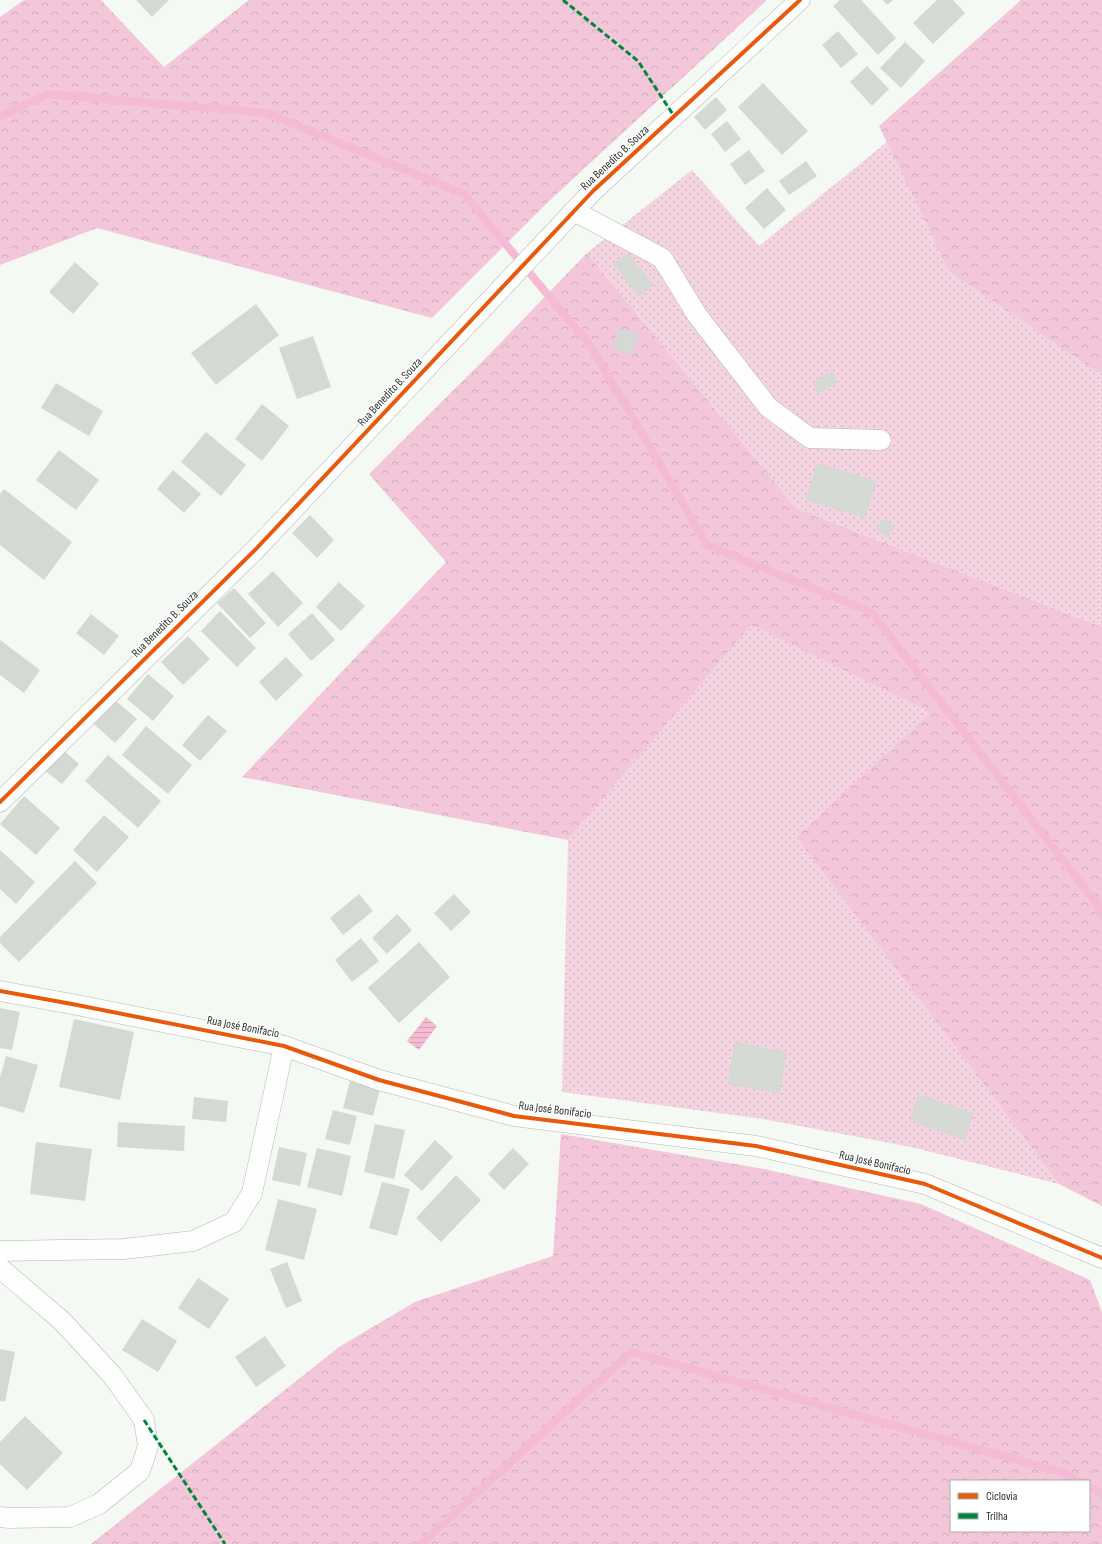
<svg xmlns="http://www.w3.org/2000/svg" width="1102" height="1544" viewBox="0 0 1102 1544" font-family="'Sofia Sans Condensed',sans-serif">
	<style>
		.grass { fill: url(#grass-dots) }
		.forest { fill: url(#forest-crowns); fill-rule: evenodd }
		.water { fill: url(#water-rules) }
		.lines { fill: none; stroke-linecap: round; stroke-linejoin: round }
		.stream { stroke: #f5bbd5; stroke-width: 8 }
		.building { fill: #d5d9d4 }
		.minor-casing { stroke: #b5b8b4; stroke-width: 21 }
		.minor { stroke: #fdfefd; stroke-width: 20 }
		.quiet { stroke: #00873e; stroke-width: 3; stroke-dasharray: 6 3; stroke-linecap: butt }
		.cycleway-casing { stroke: #fff; stroke-width: 6 }
		.cycleway { stroke: #e8590c; stroke-width: 4 }
		.labels { text-anchor: middle; dominant-baseline: central; stroke-width: 3; stroke-linejoin: round; paint-order: stroke }
		.street-label { font-size: 12px; fill: #2e322e; stroke: #fff }
	</style>
	<defs>
		<pattern id="grass-dots" width="8" height="8" patternUnits="userSpaceOnUse"><rect width="8" height="8" fill="#f3d4e0"/><path d="M2 2h.1M6 6h.1" fill="none" stroke="#d1b6c0" stroke-width="1.8" stroke-linecap="round"/></pattern>
		<pattern id="forest-crowns" width="20" height="18" patternUnits="userSpaceOnUse"><rect width="20" height="18" fill="#f3c6da"/><path d="M2 6a3 3 0 1 1 6 0M12 15a3 3 0 1 1 6 0" fill="none" stroke="#d1abbb"/></pattern>
		<pattern id="water-rules" width="6" height="5" patternUnits="userSpaceOnUse"><rect width="6" height="5" fill="#f5bbd5"/><path d="M0 2.5h6" fill="none" stroke="#d2a1b7"/></pattern>
	</defs>
	<rect width="100%" height="100%" fill="#f4f9f3"/>
	<g class="grass">
		<polygon points="887,142 949,272 1097,372 1102,373 1102,627 797,509 587,253 692,170 759,246"/>
		<polygon points="751,624 932,712 796,837 1059,1184 911,1147 763,1119 562,1092 568,840"/>
	</g>
	<g class="forest">
		<polygon points="24,0 101,0 164,67 249,0 767,0 548,202 432,318 97,228 0,265 0,17"/>
		<polygon points="1021,0 1102,0 1102,373 1097,372 949,272 879,126"/>
		<polygon points="587,253 797,509 1102,627 1102,1206 1059,1184 796,837 931,712 751,625 568,840 242,777 446,562 369,474 481,363"/>
		<path d="M561 1134 764 1169 921 1204 1090 1280 1102 1312V1544H91L339 1347 415 1302 553 1256ZM951 1481H1089V1531H951Z"/>
	</g>
	<polygon class="water" points="426,1017 437,1026 419,1050 407,1041"/>
	<g class="lines">
		<g class="stream">
			<polyline points="0,117 47,94 267,113 464,194 592,348 707,545 871,612 1097,904 1102,915"/>
			<polyline points="1089,1487 1102,1494"/>
			<polyline points="421,1544 631,1352 1064,1473 1078,1481"/>
		</g>
	</g>
	<g class="building">
		<polygon points="136,0 169,0 152,17"/>
		<polygon points="840,0 861,0 896,38 878,55 833,6"/>
		<polygon points="883,0 893,0 887,5"/>
		<polygon points="937,0 953,0 965,13 933,44 913,23"/>
		<polygon points="838,31 858,54 841,68 822,45"/>
		<polygon points="905,42 925,61 901,88 880,68"/>
		<polygon points="867,66 889,89 872,106 850,82"/>
		<polygon points="763,83 808,131 782,155 738,107"/>
		<polygon points="716,97 727,110 705,130 694,117"/>
		<polygon points="727,121 741,139 725,152 711,134"/>
		<polygon points="749,150 765,171 745,185 730,164"/>
		<polygon points="806,161 817,176 789,195 779,181"/>
		<polygon points="767,188 786,210 764,229 745,208"/>
		<polygon points="628,253 654,285 639,297 613,264"/>
		<polygon points="75,262 99,284 73,314 49,292"/>
		<polygon points="256,304 279,335 216,385 191,353"/>
		<polygon points="619,329 639,334 633,355 613,349"/>
		<polygon points="313,336 331,387 297,399 279,348"/>
		<polygon points="832,371 838,383 818,394 812,382"/>
		<polygon points="56,383 103,411 89,436 41,408"/>
		<polygon points="262,404 289,426 262,461 235,439"/>
		<polygon points="206,432 246,465 221,496 181,462"/>
		<polygon points="59,450 99,480 76,510 36,480"/>
		<polygon points="817,463 877,481 865,518 806,500"/>
		<polygon points="173,470 201,494 184,513 157,489"/>
		<polygon points="4,489 72,542 44,580 0,545 0,494"/>
		<polygon points="310,515 334,540 317,558 292,533"/>
		<polygon points="883,518 895,526 888,537 876,530"/>
		<polygon points="273,571 303,603 278,627 248,594"/>
		<polygon points="339,582 365,606 341,631 316,607"/>
		<polygon points="234,588 266,623 250,638 217,603"/>
		<polygon points="220,611 256,648 237,667 201,631"/>
		<polygon points="312,613 335,640 311,661 288,634"/>
		<polygon points="91,614 119,636 104,655 76,633"/>
		<polygon points="188,636 210,659 183,685 161,662"/>
		<polygon points="0,640 40,670 24,693 0,675"/>
		<polygon points="286,657 303,675 276,701 259,682"/>
		<polygon points="148,674 174,696 153,721 127,699"/>
		<polygon points="115,700 137,719 115,743 94,724"/>
		<polygon points="208,715 227,731 200,761 182,745"/>
		<polygon points="146,726 192,765 168,794 122,755"/>
		<polygon points="63,750 79,764 62,784 45,771"/>
		<polygon points="108,755 161,801 138,828 85,781"/>
		<polygon points="24,796 60,828 36,855 0,824"/>
		<polygon points="104,815 129,837 97,872 73,850"/>
		<polygon points="0,850 35,882 16,904 0,889"/>
		<polygon points="75,861 97,883 19,962 0,943 0,937"/>
		<polygon points="359,894 373,911 343,935 330,918"/>
		<polygon points="454,894 471,912 451,931 434,913"/>
		<polygon points="397,914 412,930 387,954 372,938"/>
		<polygon points="361,938 379,961 352,982 335,960"/>
		<polygon points="419,942 450,977 399,1023 368,988"/>
		<polygon points="0,1008 20,1012 12,1050 0,1048"/>
		<polygon points="74,1019 134,1032 120,1100 59,1087"/>
		<polygon points="735,1042 787,1052 780,1094 727,1084"/>
		<polygon points="6,1056 38,1065 24,1113 0,1106 0,1077"/>
		<polygon points="350,1081 380,1089 373,1116 343,1108"/>
		<polygon points="918,1094 974,1113 965,1140 910,1121"/>
		<polygon points="194,1097 228,1101 226,1122 192,1119"/>
		<polygon points="333,1110 357,1116 350,1145 325,1139"/>
		<polygon points="118,1122 185,1126 184,1151 117,1147"/>
		<polygon points="375,1124 405,1130 394,1179 364,1172"/>
		<polygon points="435,1140 453,1157 422,1191 404,1175"/>
		<polygon points="36,1142 92,1149 85,1201 30,1194"/>
		<polygon points="279,1147 307,1153 300,1186 272,1180"/>
		<polygon points="317,1148 351,1156 342,1196 307,1187"/>
		<polygon points="513,1148 529,1164 504,1190 488,1174"/>
		<polygon points="456,1175 481,1200 441,1242 416,1218"/>
		<polygon points="382,1182 410,1189 397,1236 369,1228"/>
		<polygon points="278,1199 317,1209 304,1260 265,1250"/>
		<polygon points="287,1262 302,1301 286,1308 270,1269"/>
		<polygon points="198,1278 229,1299 209,1329 178,1308"/>
		<polygon points="142,1319 177,1341 158,1372 122,1350"/>
		<polygon points="265,1336 286,1366 256,1387 235,1357"/>
		<polygon points="0,1349 15,1352 5,1402 0,1401"/>
		<polygon points="25,1416 63,1453 27,1490 0,1464 0,1442"/>
	</g>
	<g class="lines">
		<g class="minor-casing">
			<g id="minor">
				<polyline points="574,211 662,258 697,315 768,407 810,438 881,440"/>
				<polyline points="0,802 255,550 593,191 800,0"/>
				<polyline points="0,991 72,1004 284,1046 379,1080 514,1116 756,1146 925,1184 1102,1258"/>
				<polyline points="0,1251 124,1249 193,1241 234,1222 252,1193 284,1046"/>
				<polyline points="0,1268 62,1321 112,1375 144,1420 148,1446 140,1471 99,1504 70,1517 9,1518 0,1517"/>
			</g>
		</g>
		<use href="#minor" class="minor"/>
		<g class="quiet">
			<polyline points="563,0 638,61 674,116"/>
			<polyline points="144,1420 225,1544"/>
		</g>
		<g class="cycleway-casing">
			<g id="cycleway">
				<polyline points="0,802 255,550 593,191 800,0"/>
				<polyline points="0,991 72,1004 284,1046 379,1080 514,1116 756,1146 925,1184 1102,1258"/>
			</g>
		</g>
		<use href="#cycleway" class="cycleway"/>
	</g>
	<g class="labels">
		<g class="street-label">
			<text transform="translate(615 158) rotate(-43)">Rua Benedito B. Souza</text>
			<text transform="translate(390 392) rotate(-47)">Rua Benedito B. Souza</text>
			<text transform="translate(165 624) rotate(-45)">Rua Benedito B. Souza</text>
			<text transform="translate(243 1027) rotate(11)">Rua José Bonifacio</text>
			<text transform="translate(555 1110) rotate(7)">Rua José Bonifacio</text>
			<text transform="translate(875 1163) rotate(13)">Rua José Bonifacio</text>
		</g>
	</g>
	<rect x="950" y="1480" width="140" height="52" fill="#ffffff" stroke="#abadab"/>
	<rect x="958" y="1493" width="20" height="6" fill="#e8590c" stroke="#abadab"/>
	<text x="986" y="1500" font-size="12" fill="#2e322e">Ciclovia</text>
	<rect x="958" y="1513" width="20" height="6" fill="#00873e" stroke="#abadab"/>
	<text x="986" y="1520" font-size="12" fill="#2e322e">Trilha</text>
</svg>
